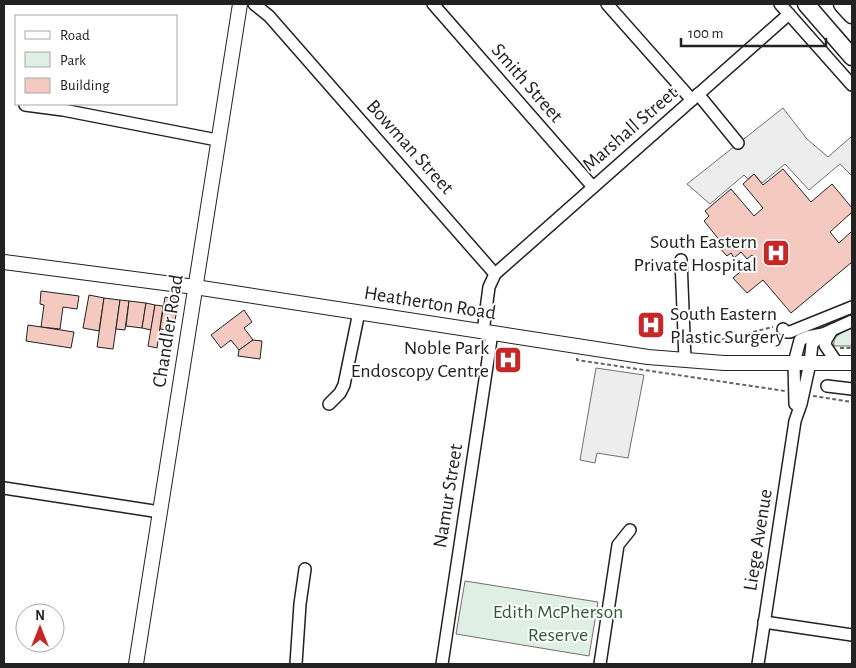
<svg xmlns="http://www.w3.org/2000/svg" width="856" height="668" viewBox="0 0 856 668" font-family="'Alegreya Sans',sans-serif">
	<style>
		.green { fill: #e0efe3; stroke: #6f6f6f }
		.parking { fill: #ededed; stroke: #6f6f6f }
		.building { fill: #f3c9c0; stroke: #222 }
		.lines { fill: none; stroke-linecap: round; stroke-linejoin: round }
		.minor-casing { stroke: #222; stroke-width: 14 }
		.major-casing { stroke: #222; stroke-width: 16 }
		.highway-casing { stroke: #222; stroke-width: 19 }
		.path { stroke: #646464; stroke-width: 2; stroke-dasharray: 4 2.5; stroke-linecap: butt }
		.minor { stroke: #fff; stroke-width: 11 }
		.major { stroke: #fff; stroke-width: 14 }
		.highway { stroke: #fff; stroke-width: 16 }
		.labels { text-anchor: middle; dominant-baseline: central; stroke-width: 4; stroke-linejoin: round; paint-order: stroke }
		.street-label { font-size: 20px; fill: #222; stroke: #fff }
		.poi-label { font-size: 20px; fill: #222; stroke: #fff; text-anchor: end }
		.park-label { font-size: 20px; fill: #2f5e38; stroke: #fff }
	</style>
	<rect width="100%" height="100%" fill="#fff"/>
	<g class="green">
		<path d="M852 327V346H834C832 335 844 332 852 327Z"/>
		<polygon points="465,581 598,602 589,656 456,634"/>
	</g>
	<g class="parking">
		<polygon points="783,108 807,139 828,157 852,136 852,176 840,164 809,190 785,164 762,183 754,174 748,179 744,175 710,204 687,184"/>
		<polygon points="596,368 644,375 628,458 597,453 595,463 580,460"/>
	</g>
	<g class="building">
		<polygon points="783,169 811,202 832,184 852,208 852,212 830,232 839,243 852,231 852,262 791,313 763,280 747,293 733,278 755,259 752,255 747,259 741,252 734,258 731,253 727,256 717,245 721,242 704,221 709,216 705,211 731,189 754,216 763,208 743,184 754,174 763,185"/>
		<polygon points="41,291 79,296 77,309 63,307 60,329 41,327 44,305 40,304"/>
		<polygon points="89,295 104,298 99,331 83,328"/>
		<polygon points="165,297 175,299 178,304 173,331 160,329"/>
		<polygon points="104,298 120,300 113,349 97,347"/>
		<polygon points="120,300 129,301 125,330 116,329"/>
		<polygon points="129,301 146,303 142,328 126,326"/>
		<polygon points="146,303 155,305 151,330 142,328"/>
		<polygon points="155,305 163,306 157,348 148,346"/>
		<polygon points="244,310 252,322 244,328 253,340 239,350 231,340 221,348 211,335"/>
		<polygon points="28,325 74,332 71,348 26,341"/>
		<polygon points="253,340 262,341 260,359 238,356 239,350"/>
	</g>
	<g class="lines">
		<g class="minor-casing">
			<g id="minor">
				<polyline points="254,4 269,16 495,274"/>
				<polyline points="433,4 593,187"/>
				<polyline points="607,4 692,100"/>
				<polyline points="780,4 852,85"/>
				<polyline points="698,94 738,143"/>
				<polyline points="25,105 63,110 217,140"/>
				<polyline points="681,260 685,360"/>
				<polyline points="783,329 786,332 790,332 852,307"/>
				<polyline points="832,330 826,340 825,345 837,363"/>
				<polyline points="483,332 489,287 495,274 789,14"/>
				<polyline points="827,386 852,389"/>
				<polyline points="329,404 340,393 344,385 359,312"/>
				<polyline points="795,404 794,363 800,340 807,337 823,334 852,321"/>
				<polyline points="4,488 160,512"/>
				<polyline points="764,622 852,635"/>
				<polyline points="296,664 300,604 305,569"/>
				<polyline points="442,664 492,333"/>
				<polyline points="600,664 618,545 630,530"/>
				<polyline points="758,664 795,421 801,404 810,363 812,344 823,334"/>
			</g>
		</g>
		<g class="major-casing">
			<g id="major">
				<polyline points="4,262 195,287 648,357 724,363 852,363"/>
				<polyline points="136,664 240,4"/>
			</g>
		</g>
		<g class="highway-casing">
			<g id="highway">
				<polyline points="806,4 852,57"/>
				<polyline points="842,4 852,15"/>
			</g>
		</g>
		<g class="path">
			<polyline points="696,344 716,341 773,327"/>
			<polyline points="840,348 852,348"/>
			<polyline points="577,358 577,360 785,391"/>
			<polyline points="813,396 852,402"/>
		</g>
		<use href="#minor" class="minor"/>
		<use href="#major" class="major"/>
		<use href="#highway" class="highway"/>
	</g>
	<defs>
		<g id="hospital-square" transform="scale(1.4375)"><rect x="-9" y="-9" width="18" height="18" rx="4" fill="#c62828" stroke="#fff"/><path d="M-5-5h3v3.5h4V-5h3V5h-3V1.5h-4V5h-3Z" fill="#fff"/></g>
	</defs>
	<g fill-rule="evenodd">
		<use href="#hospital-square" x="776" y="253"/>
		<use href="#hospital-square" x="651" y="325"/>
		<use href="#hospital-square" x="508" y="360"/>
	</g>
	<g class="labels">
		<g class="street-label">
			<text transform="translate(527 83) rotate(49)">Smith Street</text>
			<text transform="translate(630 129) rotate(-41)">Marshall Street</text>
			<text transform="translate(410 147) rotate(48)">Bowman Street</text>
			<text transform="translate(430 303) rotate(9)">Heatherton Road</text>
			<text transform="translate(168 331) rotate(-81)">Chandler Road</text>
			<text transform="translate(448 496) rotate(-81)">Namur Street</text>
			<text transform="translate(758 540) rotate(-81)">Liege Avenue</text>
		</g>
		<g class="poi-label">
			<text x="757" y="242">South Eastern<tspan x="757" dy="23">Private Hospital</tspan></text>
			<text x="670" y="314" text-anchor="start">South Eastern<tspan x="670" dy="23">Plastic Surgery</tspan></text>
			<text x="489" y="348">Noble Park<tspan x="489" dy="23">Endoscopy Centre</tspan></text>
		</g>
		<g class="park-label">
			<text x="558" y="612">Edith McPherson<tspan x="558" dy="23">Reserve</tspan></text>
		</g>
	</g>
	<rect width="856" height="668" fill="none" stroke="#222222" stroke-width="10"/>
	<rect x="15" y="15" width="162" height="90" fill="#ffffff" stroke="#a7a7a7"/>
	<rect x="25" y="31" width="25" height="8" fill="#ffffff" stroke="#a7a7a7"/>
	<text x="60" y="40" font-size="15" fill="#222222">Road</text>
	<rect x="25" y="52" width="25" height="15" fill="#e0efe3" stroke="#a7a7a7"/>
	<text x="60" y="65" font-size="15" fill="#222222">Park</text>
	<rect x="25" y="78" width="25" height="15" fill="#f3c9c0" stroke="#a7a7a7"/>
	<text x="60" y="90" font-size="15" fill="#222222">Building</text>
	<g transform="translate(40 628)"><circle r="24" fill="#ffffff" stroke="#a7a7a7"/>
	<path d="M0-4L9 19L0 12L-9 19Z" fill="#c62828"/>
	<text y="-8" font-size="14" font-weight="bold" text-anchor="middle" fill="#222222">N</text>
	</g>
	<path d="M681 38v8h145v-8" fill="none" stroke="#222222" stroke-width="2.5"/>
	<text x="688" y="38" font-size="15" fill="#222222" stroke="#ffffff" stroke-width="4" paint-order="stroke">100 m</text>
</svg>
